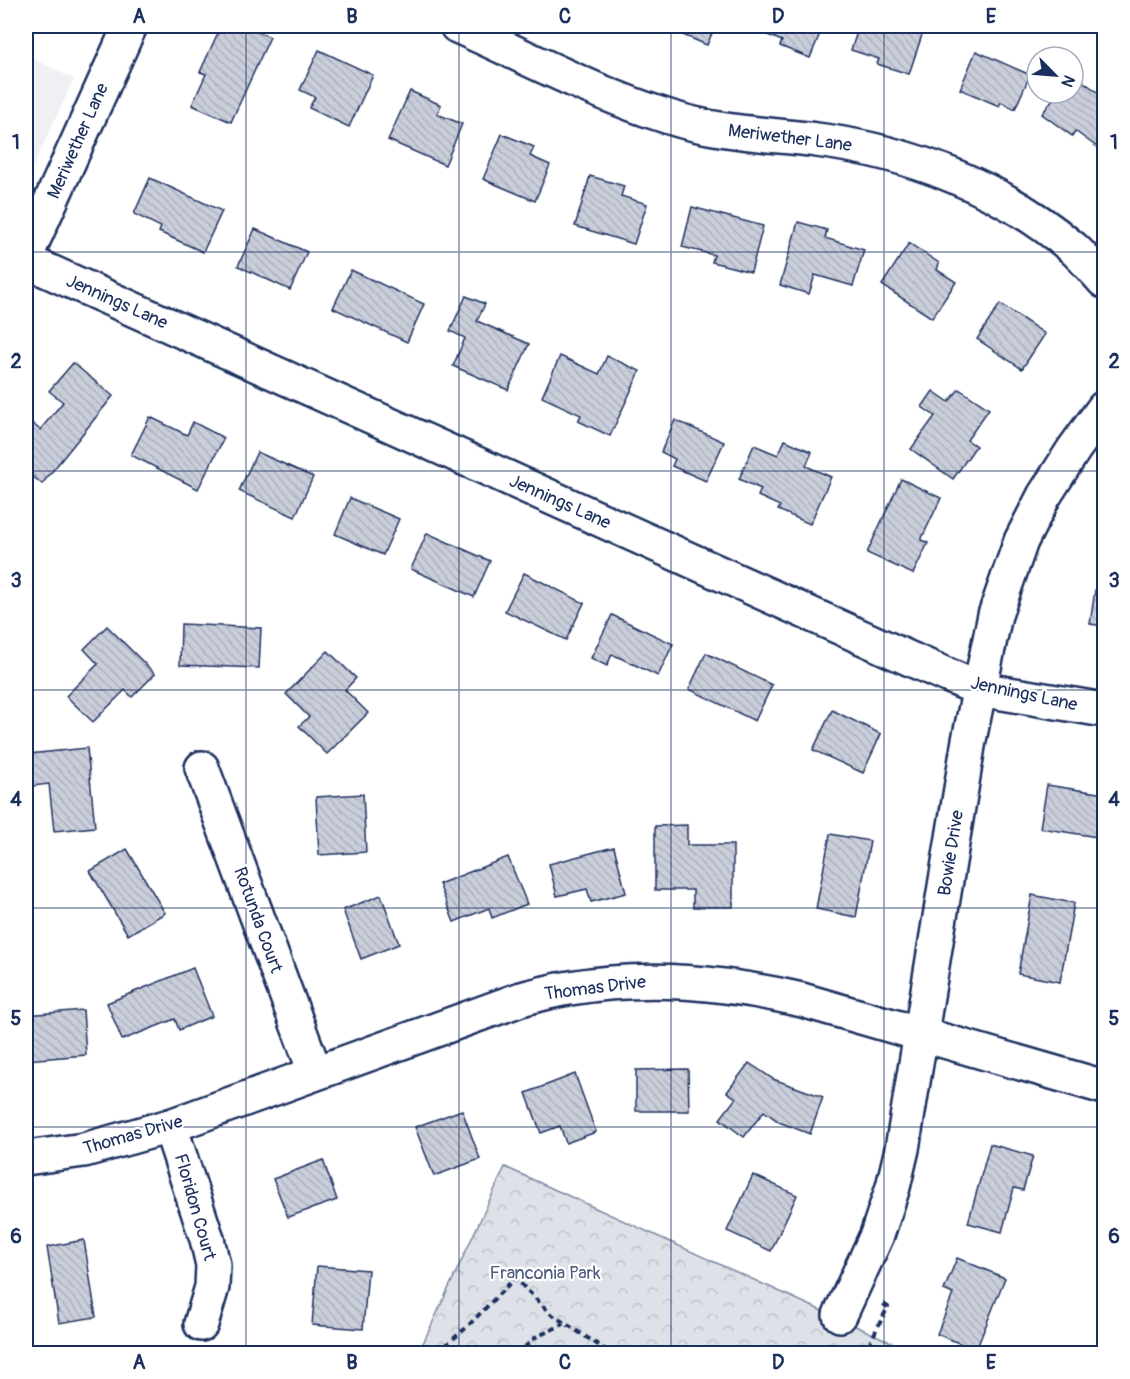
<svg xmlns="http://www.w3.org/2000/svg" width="1130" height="1379" viewBox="0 0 1130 1379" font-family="Pangolin,sans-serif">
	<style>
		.built { fill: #eff0f4 }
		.park { fill: url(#park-crowns); stroke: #7c88a2; stroke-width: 1.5 }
		.building { fill: url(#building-back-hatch); stroke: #1b2f5e; stroke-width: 1.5 }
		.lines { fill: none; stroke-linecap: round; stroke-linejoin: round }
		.minor-casing { stroke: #1b2f5e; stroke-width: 38 }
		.path { stroke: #1b2f5e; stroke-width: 4; stroke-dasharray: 6 4.5; stroke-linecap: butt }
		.minor { stroke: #fff; stroke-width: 33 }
		.grid { fill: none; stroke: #1b2f5e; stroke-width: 1.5; stroke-opacity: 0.55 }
		.labels { text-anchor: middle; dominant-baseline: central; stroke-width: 4.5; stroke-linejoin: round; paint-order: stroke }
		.street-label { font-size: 18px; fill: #1b2f5e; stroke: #fff }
		.park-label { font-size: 18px; fill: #4c5c80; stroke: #fff }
		.neatline { fill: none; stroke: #1b2f5e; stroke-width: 2 }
		.grid-label { font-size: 20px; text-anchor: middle; font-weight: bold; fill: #1b2f5e }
	</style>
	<defs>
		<pattern id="park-crowns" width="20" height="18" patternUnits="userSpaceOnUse" patternTransform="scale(1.5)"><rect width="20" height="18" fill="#dee1e7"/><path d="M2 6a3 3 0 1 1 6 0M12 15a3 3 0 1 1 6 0" fill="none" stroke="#bec1c9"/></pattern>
		<pattern id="building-back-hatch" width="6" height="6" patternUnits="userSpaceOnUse" patternTransform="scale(1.5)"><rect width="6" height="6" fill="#caceda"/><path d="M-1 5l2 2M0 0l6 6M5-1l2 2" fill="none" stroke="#adb1be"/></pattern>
	</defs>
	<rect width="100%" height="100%" fill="#fff"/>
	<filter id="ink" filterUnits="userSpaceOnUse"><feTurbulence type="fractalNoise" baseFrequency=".0167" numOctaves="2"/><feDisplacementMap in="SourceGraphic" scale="12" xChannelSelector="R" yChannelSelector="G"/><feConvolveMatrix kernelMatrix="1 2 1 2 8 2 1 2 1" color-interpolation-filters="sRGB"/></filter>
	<g filter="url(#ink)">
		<polygon class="built" points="26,55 74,79 26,182"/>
		<polygon class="park" points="505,1167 915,1353 418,1354"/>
		<g class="building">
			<polygon points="221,26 244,26 270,37 231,122 192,105 206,74 200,72"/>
			<polygon points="679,26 715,26 707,45 676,32"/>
			<polygon points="746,26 823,26 810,58 780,46 782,41"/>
			<polygon points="859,26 914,26 924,29 909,74 877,64 879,59 851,50"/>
			<polygon points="319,50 373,75 349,127 309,108 315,97 300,90"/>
			<polygon points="976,51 1030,75 1015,109 1001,102 999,106 960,89"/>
			<polygon points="1073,74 1104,97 1104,152 1075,131 1072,136 1042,114 1057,93 1073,93"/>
			<polygon points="410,91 441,105 437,114 462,124 445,165 388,140"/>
			<polygon points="502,134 534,147 530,156 550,165 535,201 483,179"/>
			<polygon points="590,176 624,186 621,196 647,204 634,244 575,226"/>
			<polygon points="150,178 222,211 203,252 159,232 161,227 134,214"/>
			<polygon points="692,207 763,226 751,272 712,262 714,255 682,247"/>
			<polygon points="798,222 827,230 825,238 864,250 853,286 815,275 809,294 780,285"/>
			<polygon points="255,229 307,252 290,290 238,266"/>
			<polygon points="909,243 939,263 937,270 956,282 932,318 882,285"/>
			<polygon points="351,270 424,304 407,342 333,308"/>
			<polygon points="466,296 485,304 477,321 529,344 508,390 453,366 465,338 450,331"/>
			<polygon points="1000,304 1045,334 1022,369 977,339"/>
			<polygon points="560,356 599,374 607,356 640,371 610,436 578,421 581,415 542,397"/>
			<polygon points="73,363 113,396 42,484 26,471 26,430 32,423 40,430 63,402 49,391"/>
			<polygon points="959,389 989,409 967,440 976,446 953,479 911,449 935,416 922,407 933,391 949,402"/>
			<polygon points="150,417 187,435 193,422 224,438 198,489 131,455"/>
			<polygon points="675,420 724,442 706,481 672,466 675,459 661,452"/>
			<polygon points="785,440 812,452 806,466 831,477 810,524 778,510 780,506 758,496 761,489 739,479 754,445 778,455"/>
			<polygon points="257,452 313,477 295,517 239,491"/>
			<polygon points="901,479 941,498 921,540 928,543 913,574 867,553"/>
			<polygon points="350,498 399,519 383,555 335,534"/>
			<polygon points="427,533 490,561 474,597 411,569"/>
			<polygon points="1103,570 1104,570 1104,626 1090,624 1095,590 1100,590"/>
			<polygon points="524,573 584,603 566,640 505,611"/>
			<polygon points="612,615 673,644 658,676 612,654 607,666 591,658"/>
			<polygon points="181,624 261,628 259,668 180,665"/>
			<polygon points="107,626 155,674 132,697 125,690 93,722 66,696 98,664 84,649"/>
			<polygon points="328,651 356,678 345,690 368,713 327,754 299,726 309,717 286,694"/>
			<polygon points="706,653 772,685 755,721 689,689"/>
			<polygon points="832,710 881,734 863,773 813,750"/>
			<polygon points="87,748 95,827 54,831 49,784 33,786 29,754"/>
			<polygon points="1047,785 1104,794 1104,838 1040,828"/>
			<polygon points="363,794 366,852 319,855 316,797"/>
			<polygon points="687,825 687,845 733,845 733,907 693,907 693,890 655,890 655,826"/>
			<polygon points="830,834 870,841 856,917 816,909"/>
			<polygon points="614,847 626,893 591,902 587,889 557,896 549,864"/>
			<polygon points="127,849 165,913 128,935 90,871"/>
			<polygon points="508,857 527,904 492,918 489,908 454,922 439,884"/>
			<polygon points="381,895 399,944 361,959 343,910"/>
			<polygon points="1032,895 1074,903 1060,982 1018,974"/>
			<polygon points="193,968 212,1016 179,1030 175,1019 122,1040 107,1003"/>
			<polygon points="83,1010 86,1055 26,1060 26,1015"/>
			<polygon points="749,1063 773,1079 823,1097 810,1134 779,1122 764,1111 744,1137 720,1119 736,1098 727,1092"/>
			<polygon points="688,1069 689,1111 636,1111 636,1070"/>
			<polygon points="575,1074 596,1132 566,1143 560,1126 541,1133 526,1093"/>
			<polygon points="462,1110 480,1159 434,1176 415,1127"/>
			<polygon points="990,1144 1033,1156 1023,1190 1014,1188 1002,1232 968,1223"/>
			<polygon points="323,1160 337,1200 288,1217 273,1179"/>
			<polygon points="753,1175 797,1195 771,1251 727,1231"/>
			<polygon points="1104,1185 1104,1216 1098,1214"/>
			<polygon points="84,1240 96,1317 59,1323 47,1247"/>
			<polygon points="957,1258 1005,1278 976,1350 937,1334 953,1294 944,1290"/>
			<polygon points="317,1266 368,1270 363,1329 312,1325"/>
		</g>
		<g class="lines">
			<g class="minor-casing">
				<g id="minor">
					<path d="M457 26C527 57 596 94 669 117 718 133 767 134 817 140 910 152 1001 187 1073 248 1084 258 1094 270 1104 281"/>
					<polyline points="26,256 130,26"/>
					<polyline points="26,261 908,658 979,689 1104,710"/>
					<polyline points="202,768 315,1072"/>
					<polyline points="170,1126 207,1239 213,1265 212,1287 201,1324"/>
					<path d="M26 1158 84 1150 170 1126 521 999C537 995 554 990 570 988 650 975 724 982 802 1000L1104 1087"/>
					<polyline points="840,1315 877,1235 893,1187 902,1149 969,740 995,615 1021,541 1044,496 1074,449 1104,408"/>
				</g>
			</g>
			<g class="path">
				<polyline points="440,1354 441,1349 466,1328 515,1278 551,1314 612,1354"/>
				<polyline points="517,1354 536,1337 564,1324"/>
				<polyline points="864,1354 888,1307 880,1302"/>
			</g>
			<use href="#minor" class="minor"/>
		</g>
	</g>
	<path class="grid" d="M246 26V1354M459 26V1354M671 26V1354M884 26V1354M26 252H1104M26 471H1104M26 690H1104M26 908H1104M26 1127H1104"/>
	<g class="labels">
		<g class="street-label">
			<text transform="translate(790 138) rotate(7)">Meriwether Lane</text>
			<text transform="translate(78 141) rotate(-66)">Meriwether Lane</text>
			<text transform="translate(117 302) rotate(24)">Jennings Lane</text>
			<text transform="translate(560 502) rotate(24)">Jennings Lane</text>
			<text transform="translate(1024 694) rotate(12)">Jennings Lane</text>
			<text transform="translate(951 853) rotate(-81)">Bowie Drive</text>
			<text transform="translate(258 920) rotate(70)">Rotunda Court</text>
			<text transform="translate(595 988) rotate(-7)">Thomas Drive</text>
			<text transform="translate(133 1135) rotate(-16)">Thomas Drive</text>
			<text transform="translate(195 1207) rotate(74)">Floridon Court</text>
		</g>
		<g class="park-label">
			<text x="545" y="1273">Franconia Park</text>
		</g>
	</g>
	<rect width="1130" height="1379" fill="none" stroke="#fff" stroke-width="66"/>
	<g transform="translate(1055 75) rotate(115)"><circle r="28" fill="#ffffff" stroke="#a4acbf" stroke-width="1.5"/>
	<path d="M0-4.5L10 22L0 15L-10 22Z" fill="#1b2f5e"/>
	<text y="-9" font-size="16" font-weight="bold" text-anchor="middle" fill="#1b2f5e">N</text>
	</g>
	<rect x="33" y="33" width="1064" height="1313" class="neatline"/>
	<g class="grid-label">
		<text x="139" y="23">A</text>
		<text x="352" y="23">B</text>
		<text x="565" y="23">C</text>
		<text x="778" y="23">D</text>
		<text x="991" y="23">E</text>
		<text x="16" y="149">1</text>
		<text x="1114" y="149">1</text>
		<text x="16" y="368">2</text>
		<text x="1114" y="368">2</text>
		<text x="16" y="587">3</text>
		<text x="1114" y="587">3</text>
		<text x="16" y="806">4</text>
		<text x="1114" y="806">4</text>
		<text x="16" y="1025">5</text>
		<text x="1114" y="1025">5</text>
		<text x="16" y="1243">6</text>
		<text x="1114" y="1243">6</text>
		<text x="139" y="1369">A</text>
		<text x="352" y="1369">B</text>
		<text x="565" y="1369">C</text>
		<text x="778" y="1369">D</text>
		<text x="991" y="1369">E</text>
	</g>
</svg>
